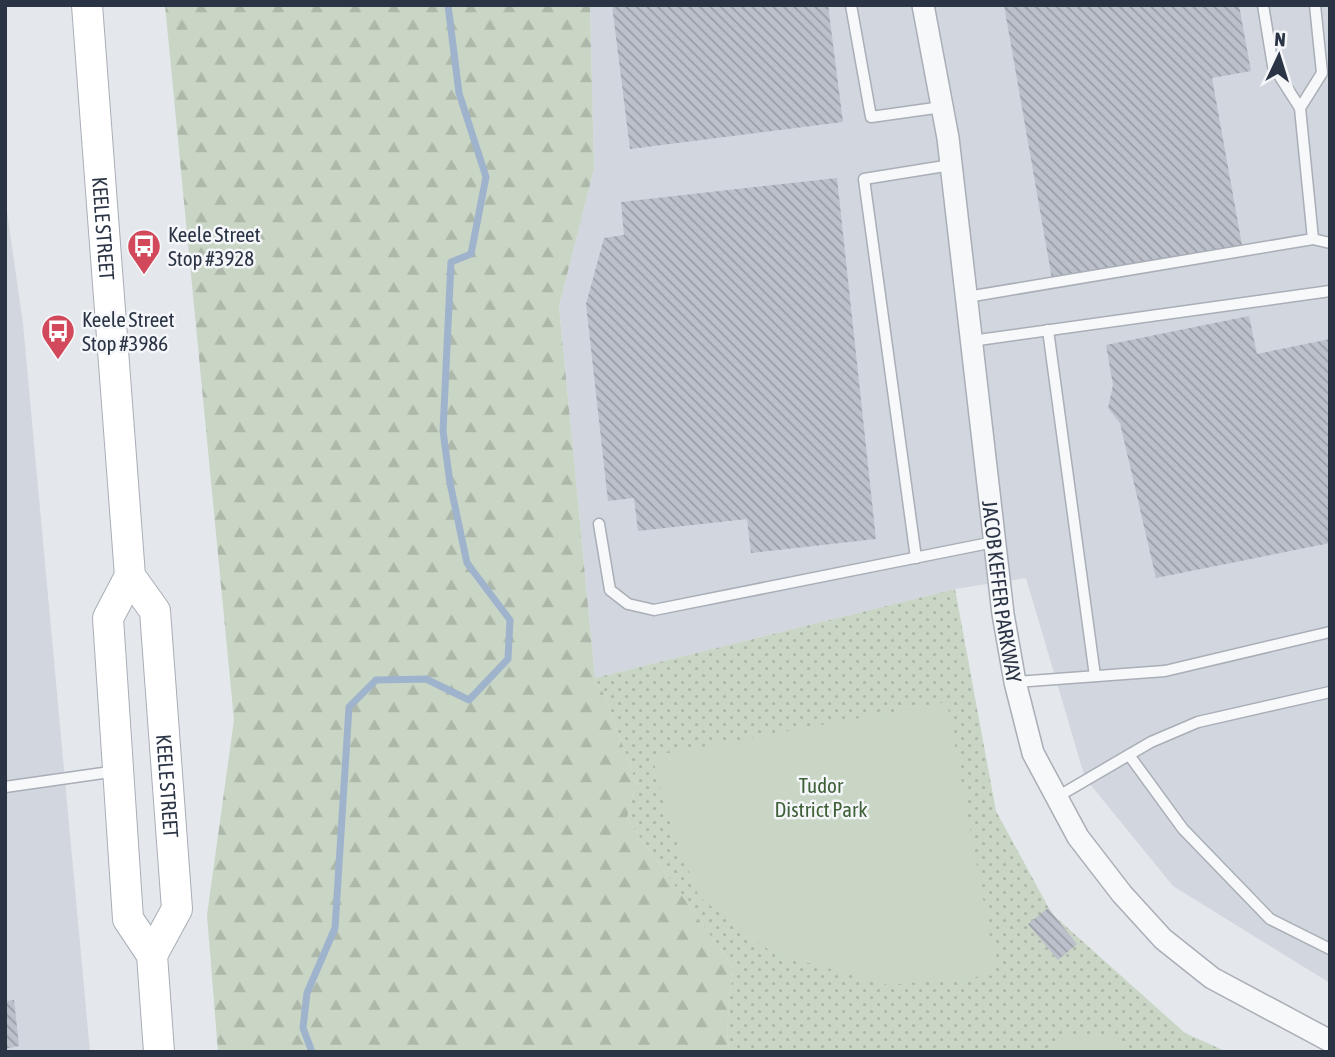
<svg xmlns="http://www.w3.org/2000/svg" width="1335" height="1057" viewBox="0 0 1335 1057" font-family="'Asap Condensed',sans-serif">
	<style>
		.built { fill: #d2d6de }
		.forest { fill: url(#forest-firs) }
		.park { fill: url(#park-dots) }
		.garden { fill: #c9d6c5 }
		.lines { fill: none; stroke-linecap: round; stroke-linejoin: round }
		.stream { stroke: #9fb4cc; stroke-width: 7 }
		.building { fill: url(#building-back-hatch) }
		.lane-casing { stroke: #a9aeb7; stroke-width: 13 }
		.street-casing { stroke: #a9aeb7; stroke-width: 24 }
		.secondary-casing { stroke: #a9aeb7; stroke-width: 32 }
		.lane { stroke: #f7f8fa; stroke-width: 10 }
		.street { stroke: #f7f8fa; stroke-width: 21 }
		.secondary { stroke: #fff; stroke-width: 30 }
		.labels { text-anchor: middle; dominant-baseline: central; stroke-width: 5; stroke-linejoin: round; paint-order: stroke }
		.street-label { font-size: 21px; fill: #2b3445; stroke: #f4f6f9 }
		.poi-label { font-size: 21px; fill: #2b3445; stroke: #f4f6f9; text-anchor: start }
		.park-label { font-size: 21px; fill: #3f6138; stroke: #f4f6f9 }
	</style>
	<defs>
		<pattern id="forest-firs" width="22" height="20" patternUnits="userSpaceOnUse" patternTransform="scale(1.75)"><rect width="22" height="20" fill="#c9d6c5"/><path d="M5 1l3.5 6h-7zM16 11l3.5 6h-7z" fill="#adb8ab"/></pattern>
		<pattern id="park-dots" width="8" height="8" patternUnits="userSpaceOnUse" patternTransform="scale(1.75)"><rect width="8" height="8" fill="#c9d6c5"/><path d="M2 2h.1M6 6h.1" fill="none" stroke="#adb8ab" stroke-width="1.8" stroke-linecap="round"/></pattern>
		<pattern id="building-back-hatch" width="6" height="6" patternUnits="userSpaceOnUse" patternTransform="scale(1.75)"><rect width="6" height="6" fill="#bbc0ca"/><path d="M-1 5l2 2M0 0l6 6M5-1l2 2" fill="none" stroke="#989da6"/></pattern>
	</defs>
	<rect width="100%" height="100%" fill="#e4e7ec"/>
	<g class="built">
		<polygon points="590,5 1330,5 1330,983 1173,886 1085,778 1026,578 955,589 595,678 559,306 594,169"/>
		<polygon points="5,198 23,324 90,1052 5,1052"/>
	</g>
	<polygon class="forest" points="165,5 590,5 594,169 559,306 595,678 606,698 636,782 627,819 733,967 727,1030 729,1052 218,1052 207,915 234,720"/>
	<polygon class="park" points="955,589 996,811 1052,914 1185,1033 1227,1052 729,1052 727,1030 733,967 627,819 636,782 606,698 595,678"/>
	<g class="garden">
		<polygon points="947,702 997,975 888,985 773,953 699,897 671,826 652,756"/>
		<polygon points="1112,1033 1130,1052 1047,1052 1060,1038"/>
	</g>
	<g class="lines">
		<polyline class="stream" points="312,1052 303,1028 307,993 335,928 349,707 376,680 426,679 469,700 508,659 510,620 467,563 450,483 443,431 451,262 471,254 486,177 459,93 448,5"/>
	</g>
	<g class="building">
		<polygon points="612,5 828,5 843,122 630,149"/>
		<polygon points="1004,5 1239,5 1251,71 1212,78 1242,245 1052,279"/>
		<polygon points="837,178 876,539 751,553 747,519 638,531 634,498 608,501 586,304 604,238 624,235 621,202"/>
		<polygon points="1249,316 1257,354 1330,339 1330,543 1156,578 1120,423 1108,408 1113,385 1106,345"/>
		<polygon points="1048,908 1077,944 1058,960 1028,924"/>
		<polygon points="14,1000 19,1046 5,1049 5,1001"/>
	</g>
	<g class="lines">
		<g class="lane-casing">
			<g id="lane">
				<polyline points="851,5 871,117 942,107"/>
				<polyline points="1263,5 1273,66 1300,108"/>
				<polyline points="1315,5 1322,73 1300,108 1313,239 1330,243"/>
				<polyline points="967,297 1313,239"/>
				<polyline points="1048,330 1095,676"/>
				<polyline points="971,341 1330,291"/>
				<polyline points="599,524 610,590 628,604 654,610 994,542"/>
				<polyline points="916,558 864,179 951,165"/>
				<polyline points="1015,682 1165,671 1330,632"/>
				<polyline points="1129,755 1183,829 1270,919 1330,949"/>
				<polyline points="5,787 117,771"/>
				<polyline points="1057,797 1151,742 1198,722 1330,692"/>
			</g>
		</g>
		<g class="street-casing">
			<g id="street">
				<path id="s1" d="M923 5 948 138 1003 614 1015 682 1033 753 1078 837 1122 894 1163 939 1212 978 1330 1041"/>
			</g>
		</g>
		<g class="secondary-casing">
			<g id="secondary">
				<path id="s2" d="M87 5 130 576 155 611 177 909 152 955"/>
				<polyline points="130,576 108,618 128,919 152,955 159,1052"/>
			</g>
		</g>
		<use href="#lane" class="lane"/>
		<use href="#street" class="street"/>
		<use href="#secondary" class="secondary"/>
	</g>
	<defs>
		<g id="bus-pin" transform="scale(1.75)"><path d="M0 17L-7.5 6A9.5 9.5 0 1 1 7.5 6Z" fill="#d1495b" stroke="#f4f6f9"/><path d="M-5-6H5V4H4V6H2V4H-2V6H-4V4H-5ZM-3.5-4V0h7V-4ZM-3.5 1.2v1.5H-2V1.2ZM2 1.2v1.5H3.5V1.2Z" fill="#fff"/></g>
	</defs>
	<g fill-rule="evenodd">
		<use href="#bus-pin" x="144" y="246"/>
		<use href="#bus-pin" x="58" y="331"/>
	</g>
	<g class="labels">
		<g class="street-label">
			<text stroke="none"><textPath href="#s2" startOffset="224">KEELE STREET</textPath></text>
			<text stroke="none"><textPath href="#s1" startOffset="592">JACOB KEFFER PARKWAY</textPath></text>
			<text stroke="none"><textPath href="#s2" startOffset="791">KEELE STREET</textPath></text>
		</g>
		<g class="poi-label">
			<text x="168" y="234">Keele Street<tspan x="168" dy="24">Stop #3928</tspan></text>
			<text x="82" y="319">Keele Street<tspan x="82" dy="24">Stop #3986</tspan></text>
		</g>
		<g class="park-label">
			<text x="821" y="785">Tudor<tspan x="821" dy="24">District Park</tspan></text>
		</g>
	</g>
	<rect width="1335" height="1057" fill="none" stroke="#2b3445" stroke-width="14"/>
	<g transform="translate(1279 56) rotate(4)" stroke="#f4f6f9" stroke-width="5" paint-order="stroke">
	<path d="M0-5L12 26L0 18L-12 26Z" fill="#2b3445"/>
	<text y="-10" font-size="19" font-weight="bold" text-anchor="middle" fill="#2b3445">N</text>
	</g>
</svg>
